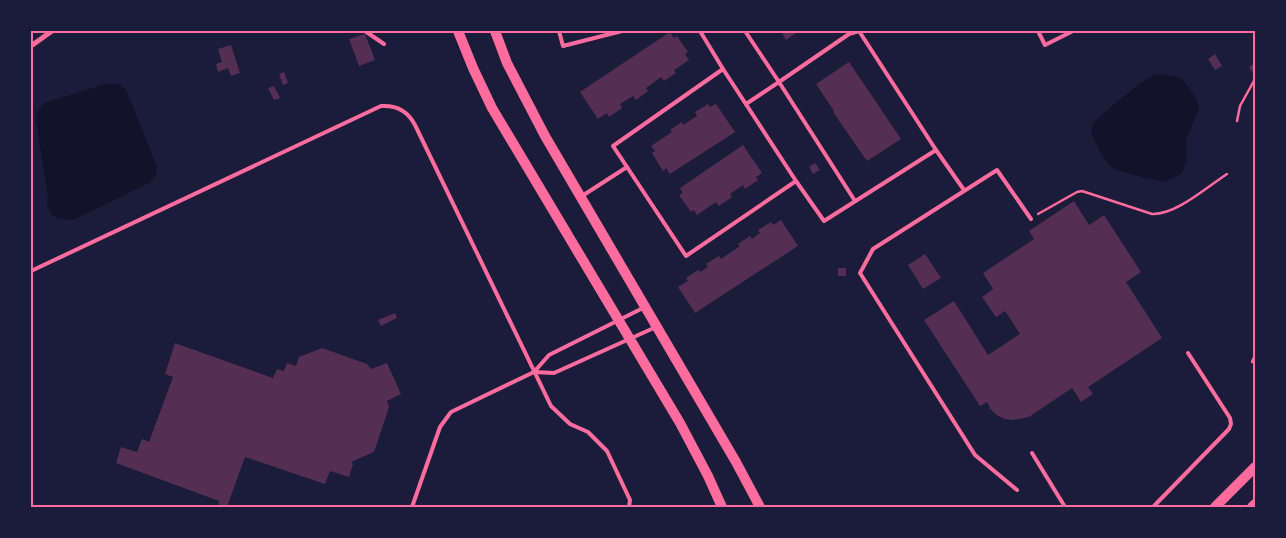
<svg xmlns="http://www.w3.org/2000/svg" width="1286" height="538" viewBox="0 0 1286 538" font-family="'IBM Plex Serif',serif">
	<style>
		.water { fill: #12122b }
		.building { fill: #542f53 }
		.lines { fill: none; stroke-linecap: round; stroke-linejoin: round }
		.path { stroke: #ff6b9d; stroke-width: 2.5 }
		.service { stroke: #ff6b9d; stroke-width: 4 }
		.minor { stroke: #ff6b9d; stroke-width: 5 }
		.secondary { stroke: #ff6b9d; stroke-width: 10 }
		.neatline { fill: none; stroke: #ff6b9d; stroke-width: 2 }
	</style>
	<rect width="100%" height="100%" fill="#1b1b3a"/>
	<g class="water">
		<polygon points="1156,74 1174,76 1183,80 1197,99 1199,110 1187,137 1187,161 1181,174 1164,182 1141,177 1114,169 1104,159 1091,132 1093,123 1105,112 1139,84"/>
		<polygon points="109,83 121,85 126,90 157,167 156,176 149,183 73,220 58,218 52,215 47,205 48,197 36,121 37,112 44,103"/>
	</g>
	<g class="building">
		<polygon points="781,31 799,31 786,40"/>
		<polygon points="670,32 674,38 677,36 688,52 685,54 689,60 674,70 676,73 664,81 661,77 646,88 648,91 636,100 633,96 620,104 622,108 609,117 607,113 598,119 580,92"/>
		<polygon points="365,34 375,60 359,66 349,39"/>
		<polygon points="231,45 240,73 231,76 228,68 218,72 216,64 222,62 218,49"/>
		<polygon points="1215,54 1222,66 1215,70 1208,59"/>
		<polygon points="849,62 901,139 867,161 833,112 834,111 816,84"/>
		<polygon points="1255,63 1255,76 1249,67"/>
		<polygon points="284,72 288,83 283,85 279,74"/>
		<polygon points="274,86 280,98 274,100 268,88"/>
		<polygon points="708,104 710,107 716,104 735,132 670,174 666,168 663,171 652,153 655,151 651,146 672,132 670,130 682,122 683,125 697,116 695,112"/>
		<polygon points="743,145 762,173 756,177 758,180 745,189 743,185 730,194 732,197 719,206 716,202 697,215 694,210 691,212 679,195 683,193 680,188"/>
		<polygon points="815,163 820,170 813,174 809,167"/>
		<polygon points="1074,201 1089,225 1104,215 1141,272 1126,282 1162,338 1088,387 1093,394 1081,402 1072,388 1029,417 1013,420 1005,419 998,416 989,408 990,407 987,402 980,406 924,320 954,301 988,355 1020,334 1005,311 996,317 982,297 993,289 983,273 1034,239 1029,231"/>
		<polygon points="781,220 798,246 695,313 678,287 688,281 686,278 698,270 700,272 708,267 706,264 719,256 721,259 740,246 738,244 750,236 752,239 760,233 758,230 771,222 773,225"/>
		<polygon points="925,254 941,278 923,289 908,265"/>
		<rect x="838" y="268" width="8" height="8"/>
		<polygon points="395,313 397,318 381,326 378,320"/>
		<polygon points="175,343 273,378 277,369 284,371 287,363 296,366 299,357 322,348 367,364 371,369 387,363 401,394 387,401 389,407 374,452 351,462 353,464 349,477 330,471 325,484 245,457 228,504 229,507 219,507 219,501 116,463 121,447 137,452 142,439 149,442 173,377 165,374"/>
	</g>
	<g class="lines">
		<g class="path">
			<polyline points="1237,121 1240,106 1255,79"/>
			<path d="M1038 214 1077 192 1082 191 1152 214C1176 215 1207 187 1227 174"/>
			<polyline points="1252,362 1255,355"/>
		</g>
		<g class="service">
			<polyline points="365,31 384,44"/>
			<polyline points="559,31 563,46 622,31"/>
			<polyline points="745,31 779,82 849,34 859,31 936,150"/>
			<polyline points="1038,31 1045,45 1073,31"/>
			<polyline points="723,69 796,181"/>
			<polyline points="746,104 779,82 855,201"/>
			<polyline points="627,167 613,146 723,69 700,31"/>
			<polyline points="582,196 627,167 686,256 796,181 824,221 936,150 964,190"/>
			<path d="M31 271 381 106C397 105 408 111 415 125L551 406 570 424 588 432 607 451 630 500 629 507"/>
			<polyline points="534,372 554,373 656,327"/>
			<polyline points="1032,453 1065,507"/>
			<polyline points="1017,490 975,455 860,273 873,249 997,170 1031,219"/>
			<polyline points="412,507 440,427 451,412 534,372 549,355 645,307"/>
			<polyline points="1153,507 1229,429 1231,424 1230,418 1188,353"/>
		</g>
		<polyline class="minor" points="31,46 52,31"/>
		<g class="secondary">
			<polyline points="458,31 473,68 492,108 680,423 708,476 722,507"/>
			<polyline points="495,31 507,63 545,136 736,462 760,507"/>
			<polyline points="1215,507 1255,467"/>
			<polyline points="1252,507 1255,504"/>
		</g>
	</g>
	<rect width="1286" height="538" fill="none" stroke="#1b1b3a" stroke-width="65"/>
	<rect x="32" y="32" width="1222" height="474" class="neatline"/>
</svg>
